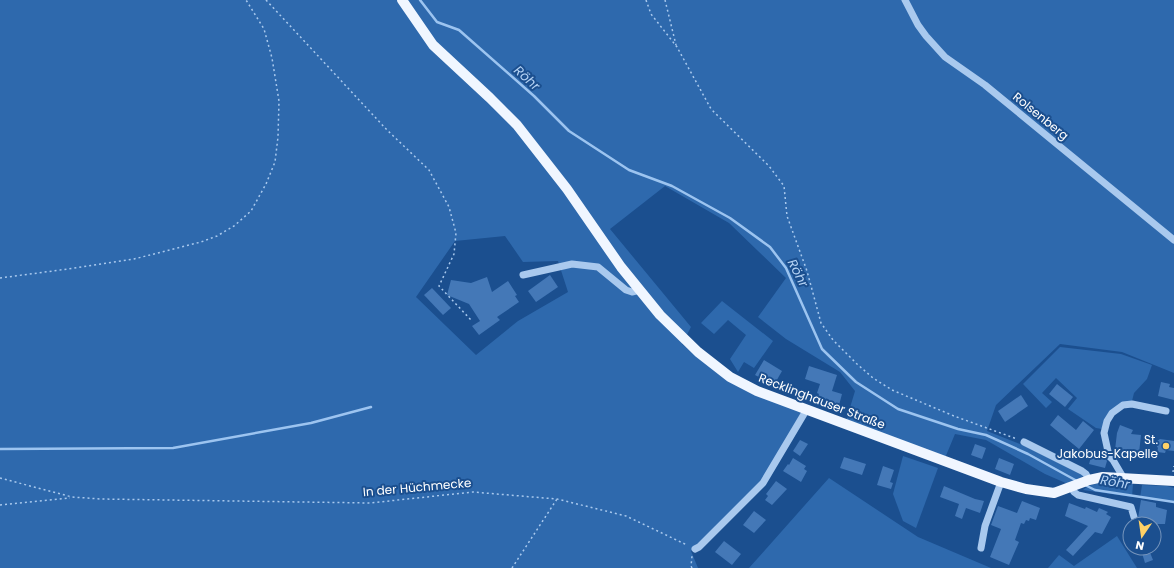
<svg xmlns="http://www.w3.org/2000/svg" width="1174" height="568" viewBox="0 0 1174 568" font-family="Poppins,sans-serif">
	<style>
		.green { fill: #2e69ad; fill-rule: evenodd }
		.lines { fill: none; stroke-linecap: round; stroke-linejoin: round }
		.stream { stroke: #9cc4f0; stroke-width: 2.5 }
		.building { fill: #4478b7 }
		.path { stroke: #a9c9ee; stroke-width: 1.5; stroke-dasharray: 2 3; stroke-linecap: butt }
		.minor { stroke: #a9c9ee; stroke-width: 7 }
		.major { stroke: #f0f6ff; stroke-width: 10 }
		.poi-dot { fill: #ffd166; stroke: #1b4f8f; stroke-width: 1.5 }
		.labels { text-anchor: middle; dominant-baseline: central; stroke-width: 4; stroke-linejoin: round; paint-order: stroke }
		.street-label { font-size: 12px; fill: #fff; stroke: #1b4f8f }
		.poi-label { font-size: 12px; fill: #fff; stroke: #1b4f8f; text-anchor: end }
		.water-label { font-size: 13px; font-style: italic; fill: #b5d3f5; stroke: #1b4f8f }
	</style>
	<rect width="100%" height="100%" fill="#1b4f8f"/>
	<g class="green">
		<path d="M0 0H1174V373L1122 352 1060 344 996 405 987 431 1025 446 1084 476 1068 484 1045 474 986 440 955 434 945 458 846 421 855 391 840 372 786 339 758 317 786 278 729 223 665 186 610 229 691 327 682 344 695 355 802 411 762 481 707 540 691 551 698 568H0ZM505 236 523 262 558 261 568 292 518 321 476 355 416 297 455 241Z"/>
		<polygon points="722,301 773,341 754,368 744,362 738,372 730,359 746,335 728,320 714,334 701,323"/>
		<polygon points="1060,347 1121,354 1152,365 1147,379 1134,393 1132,401 1122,403 1102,429 1096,428 1068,409 1077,398 1056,378 1042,393 1052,402 1046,408 1023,384"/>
		<polygon points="903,456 938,468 916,528 903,521 893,494"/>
		<polygon points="829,478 918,537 991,568 749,568"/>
		<path d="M1109 482 1133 484 1132 497 1083 490C1089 484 1100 483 1109 482Z"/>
		<polygon points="1142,485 1167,486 1174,488 1174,502 1140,498"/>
		<polygon points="1117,536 1137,568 1048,568 1059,555 1074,566"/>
	</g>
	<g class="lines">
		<g class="stream">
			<polyline points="420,0 437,22 459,30 534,96 569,131 629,170 672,186 730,218 770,247 786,268 822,349 856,382 898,409 958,429 986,435 1028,454 1077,481"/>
			<polyline points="0,449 173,448 311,423 371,407"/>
			<polyline points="1085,485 1095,490 1174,502"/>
		</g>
	</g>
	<g class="building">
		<polygon points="550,275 558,287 536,302 528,291"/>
		<polygon points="487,277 492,292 508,281 517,295 515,296 519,302 497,317 500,320 479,335 472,326 480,321 469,304 447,295 451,280 471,283"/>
		<polygon points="432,288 451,308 443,315 424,295"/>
		<polygon points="764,360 782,371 774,385 755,375"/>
		<polygon points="809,366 837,375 832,391 842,394 838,409 816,402 819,394 817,393 820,384 805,379"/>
		<polygon points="1161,382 1170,384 1169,387 1174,388 1174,400 1158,396"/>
		<polygon points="1057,384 1073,397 1065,407 1049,394"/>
		<polygon points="1021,395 1028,406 1005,422 998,411"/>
		<polygon points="1058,415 1076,430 1083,421 1094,430 1079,449 1050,425"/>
		<polygon points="1120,425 1133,430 1131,434 1141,435 1139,453 1115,450 1117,433"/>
		<polygon points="1160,439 1174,441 1174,451 1166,450 1165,453 1157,452 1158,448 1156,445 1157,441"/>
		<polygon points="800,440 808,444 800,456 793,451"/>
		<polygon points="975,444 986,448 982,459 971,455"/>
		<polygon points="1098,450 1103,452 1104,457 1107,461 1105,468 1089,464 1092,454 1096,455"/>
		<polygon points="844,457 866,464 862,475 840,468"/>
		<polygon points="793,458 806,466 804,469 807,471 801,482 783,471 788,464 789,465"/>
		<polygon points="999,458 1014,464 1010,475 995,469"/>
		<polygon points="883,466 894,470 890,482 893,483 891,489 877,485"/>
		<polygon points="776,481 787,489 772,505 765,500 768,496 766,494"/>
		<polygon points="944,486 975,499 984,501 980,513 966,508 962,519 955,516 959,504 940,497"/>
		<polygon points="1141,500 1156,503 1156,507 1167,510 1165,524 1137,524"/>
		<polygon points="1022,501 1040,508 1036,520 1030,518 1029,521 1026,520 1024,524 1021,523 1015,540 1019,542 1009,565 990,557 1001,529 991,525 998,506 1017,513"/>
		<polygon points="1069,503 1085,509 1086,507 1097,512 1099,508 1108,512 1106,514 1111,517 1102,534 1095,532 1073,556 1066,550 1088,526 1065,516"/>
		<polygon points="754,511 766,520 754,533 743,525"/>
		<polygon points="724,541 741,554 732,565 715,552"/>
		<polygon points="1149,550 1153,560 1145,563 1142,553"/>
	</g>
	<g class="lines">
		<g class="path">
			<polyline points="266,0 387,130 429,170 449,207 456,233 454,254 439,286 471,320"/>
			<polyline points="646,0 651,14 677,47 711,109 769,166 784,186 787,216 807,271 821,323 833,340 857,364 873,378 892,390 954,416 1017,439"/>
			<polyline points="665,0 676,45"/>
			<polyline points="0,278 68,269 134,259 201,242 217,236 234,226 251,211 266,184 275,162 278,137 279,101 272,58 264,29 246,0"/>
			<polyline points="1173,472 1174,466"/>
			<polyline points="0,478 72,497 101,499 370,503 473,492 557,499 626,516 687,545"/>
			<polyline points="0,505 70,498"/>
			<polyline points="512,568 557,499"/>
			<polyline points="692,568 691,566 692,556"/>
		</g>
		<g class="minor">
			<polyline points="905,0 918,25 926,36 945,57 985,85 1174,240"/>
			<polyline points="523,275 572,264 598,267 626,290 632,292 640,290"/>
			<polyline points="1024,442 1082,471 1086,474 1089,480"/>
			<polyline points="1123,477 1113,460 1109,456 1104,433 1107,421 1112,413 1123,405 1132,404 1166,411"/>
			<polyline points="1071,487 1074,492 1078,495 1131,507 1134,517"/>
			<polyline points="981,548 985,526 1001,482"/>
			<polyline points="695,549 699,547 763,483 807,409"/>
		</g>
		<polyline class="major" points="402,0 433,45 490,98 517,125 567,189 621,267 660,315 698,352 730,377 757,391 1001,482 1026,489 1054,493 1089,480 1103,477 1174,481"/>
	</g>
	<circle class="poi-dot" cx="1166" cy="446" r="4"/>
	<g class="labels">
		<g class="street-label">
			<text transform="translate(1041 116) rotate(39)">Rolsenberg</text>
			<text transform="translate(822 401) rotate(21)">Recklinghauser Straße</text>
			<text transform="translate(417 487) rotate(-5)">In der Hüchmecke</text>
		</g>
		<g class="poi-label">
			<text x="1158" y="439">St.<tspan x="1158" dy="14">Jakobus-Kapelle</tspan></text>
		</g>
		<g class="water-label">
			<text transform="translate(527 78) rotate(42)">Röhr</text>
			<text transform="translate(798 273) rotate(63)">Röhr</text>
			<text transform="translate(1115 482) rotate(10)">Röhr</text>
		</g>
	</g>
	<g transform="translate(1142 536) rotate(193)"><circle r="19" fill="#1b4f8f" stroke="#7695bc"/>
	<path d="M0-3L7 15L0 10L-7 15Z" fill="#ffd166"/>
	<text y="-6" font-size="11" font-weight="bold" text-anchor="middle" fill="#ffffff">N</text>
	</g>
</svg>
